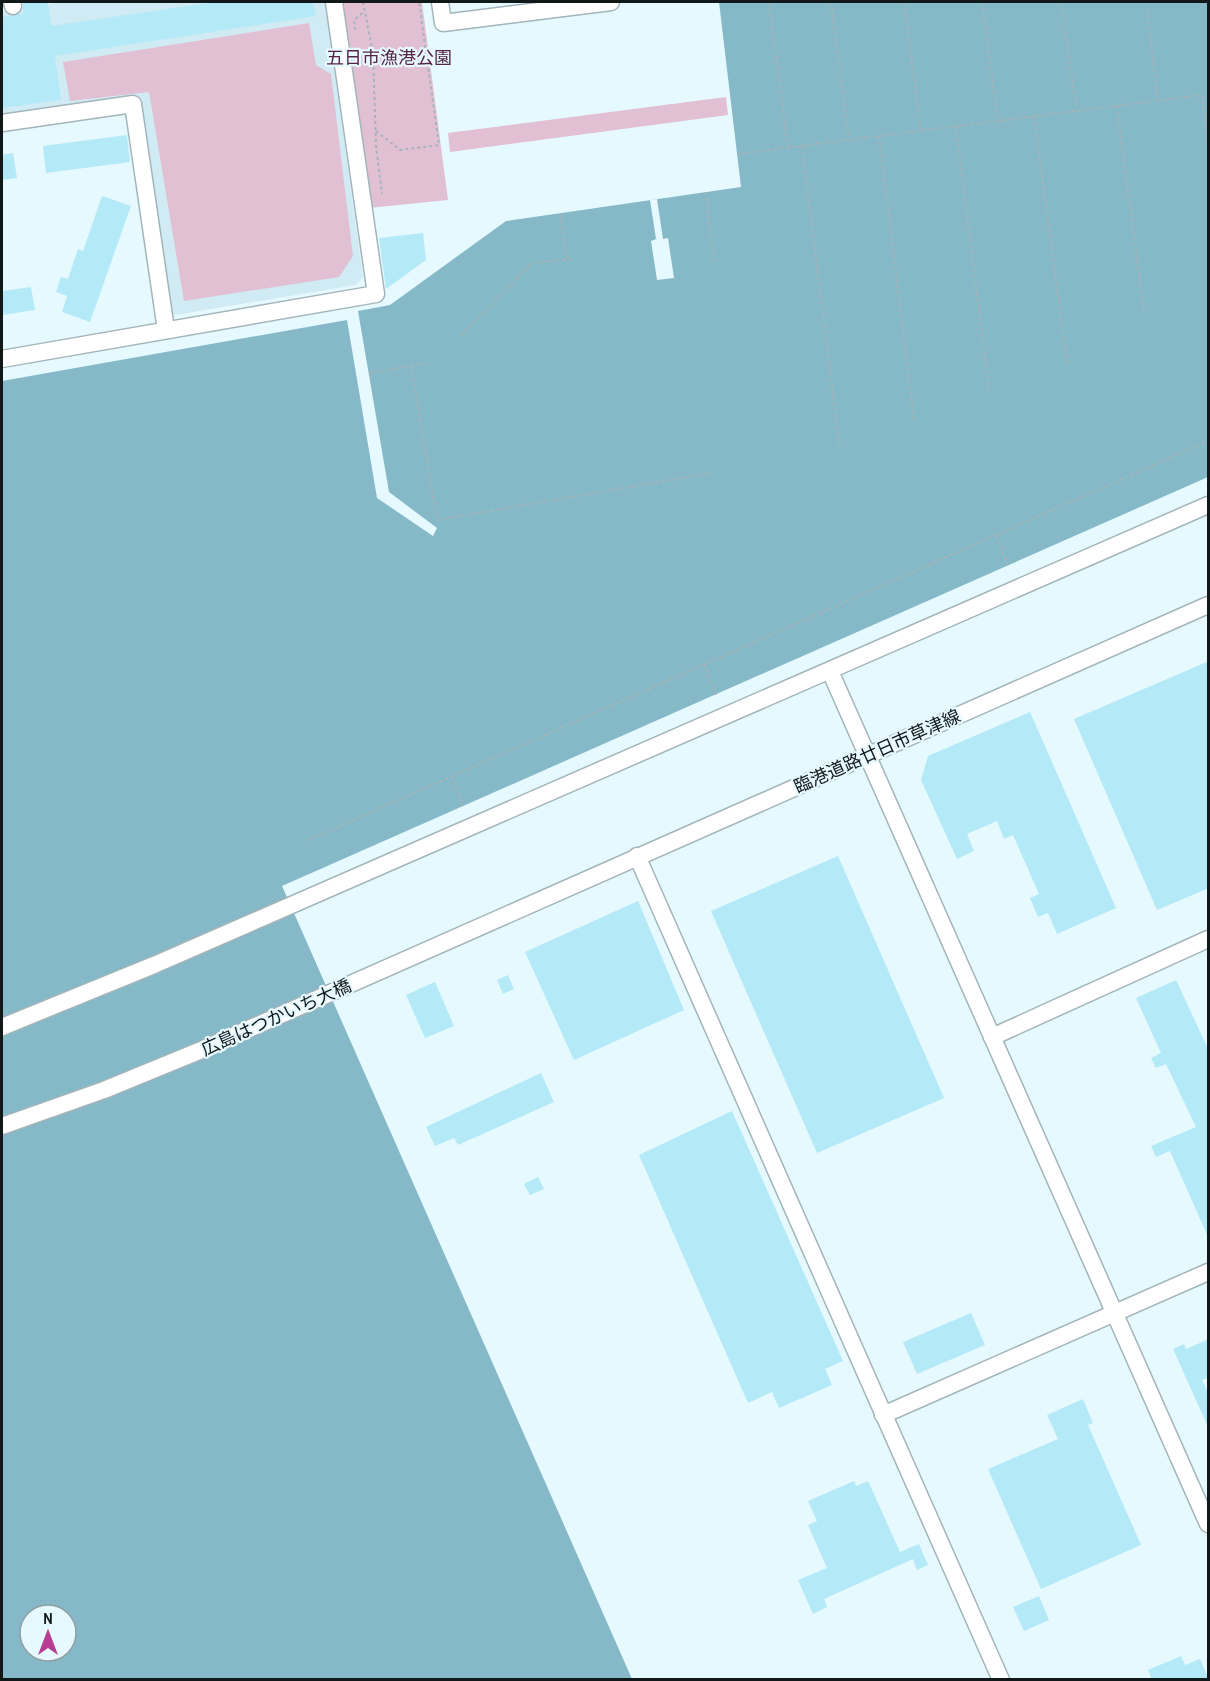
<svg xmlns="http://www.w3.org/2000/svg" width="1210" height="1681" viewBox="0 0 1210 1681" font-family="'Archivo Narrow','Noto Sans JP',sans-serif">
	<style>
		.built { fill: #d0ebf3 }
		.green { fill: #e2c0d4 }
		.water { fill: #85b9c7; fill-rule: evenodd }
		.pier { fill: #e6f9fe }
		.building { fill: #b4e9f7 }
		.lines { fill: none; stroke-linecap: round; stroke-linejoin: round }
		.minor-casing { stroke: #a3b5ba; stroke-width: 19 }
		.path { stroke: #a5b4b8; stroke-width: 2; stroke-dasharray: 3 3; stroke-linecap: butt }
		.minor { stroke: #fff; stroke-width: 16 }
		.labels { text-anchor: middle; dominant-baseline: central; stroke-width: 4.5; stroke-linejoin: round; paint-order: stroke }
		.park-label { font-size: 18px; fill: #572446; stroke: #e6f9fe }
		.street-label { font-size: 18px; fill: #11181a; stroke: #e6f9fe }
	</style>
	<rect width="100%" height="100%" fill="#e6f9fe"/>
	<polygon class="built" points="62,2 325,2 363,277 356,285 175,315 170,312 137,95 2,116 2,11"/>
	<g class="green">
		<polygon points="341,2 422,2 448,200 369,208"/>
		<polygon points="309,23 316,65 331,74 353,256 339,277 184,301 149,92 70,101 63,62"/>
		<polygon points="726,97 728,115 450,152 448,133"/>
	</g>
	<path class="water" d="M719 2H1208V477L282 886 632 1679 2 1680V381L347 320 377 498 433 536 437 528 389 492 358 311 390 305 506 221 741 187ZM30 1615H66V1651H30Z"/>
	<polygon class="pier" points="657,199 663,239 668,238 674,278 657,280 651,241 656,239 650,200"/>
	<g class="building">
		<polygon points="23,2 48,2 51,26 215,2 313,2 316,16 55,56 61,100 2,108 2,17 23,14"/>
		<polygon points="127,135 130,162 46,173 43,146"/>
		<polygon points="13,153 17,178 2,180 2,155"/>
		<polygon points="102,196 131,206 90,322 62,312 67,296 56,292 61,277 68,279 78,249 83,251"/>
		<polygon points="423,233 426,260 386,289 379,238"/>
		<polygon points="31,287 35,310 2,315 2,291"/>
		<polygon points="1209,661 1209,888 1157,910 1074,719"/>
		<polygon points="1030,712 1116,908 1057,934 1048,913 1038,917 1030,898 1039,894 1013,835 1004,839 997,821 967,834 974,851 957,859 921,780 928,756"/>
		<polygon points="838,856 944,1098 817,1153 711,911"/>
		<polygon points="638,901 684,1010 574,1060 525,952"/>
		<polygon points="508,975 514,989 503,994 497,980"/>
		<polygon points="1176,980 1209,1051 1209,1239 1170,1151 1156,1157 1151,1146 1196,1127 1166,1064 1156,1068 1151,1058 1161,1053 1136,998"/>
		<polygon points="435,982 454,1026 425,1038 406,995"/>
		<polygon points="541,1073 554,1102 458,1145 454,1138 435,1146 426,1127"/>
		<polygon points="732,1111 843,1361 825,1369 832,1385 779,1408 772,1392 748,1403 639,1155"/>
		<polygon points="538,1177 544,1189 530,1195 524,1184"/>
		<polygon points="971,1313 985,1345 917,1374 903,1342"/>
		<polygon points="1209,1339 1209,1377 1202,1380 1209,1394 1209,1429 1173,1349 1184,1344 1186,1349"/>
		<polygon points="1083,1399 1093,1423 1088,1425 1141,1545 1041,1589 988,1469 1058,1439 1047,1415"/>
		<polygon points="854,1481 856,1486 868,1481 900,1552 919,1544 928,1565 917,1570 913,1559 824,1599 827,1607 813,1614 798,1580 827,1568 808,1525 817,1521 808,1501"/>
		<polygon points="1039,1596 1049,1620 1024,1631 1013,1607"/>
		<polygon points="1181,1656 1185,1665 1200,1659 1209,1680 1152,1680 1148,1670"/>
	</g>
	<g class="lines">
		<g class="minor-casing">
			<g id="minor">
				<polyline points="12,2 13,6"/>
				<polyline points="440,2 443,23 611,2"/>
				<polyline points="2,123 133,104 166,330"/>
				<polyline points="2,359 376,294 334,2"/>
				<polyline points="830,671 1208,1524"/>
				<polyline points="637,856 1001,1680"/>
				<polyline points="2,1027 154,965 1208,505"/>
				<polyline points="992,1037 1208,939"/>
				<polyline points="2,1126 104,1090 199,1051 1208,605"/>
				<polyline points="883,1415 1208,1272"/>
			</g>
		</g>
		<g class="path">
			<polyline points="363,2 373,53 376,146 382,194"/>
			<polyline points="769,2 788,148"/>
			<polyline points="831,2 849,140"/>
			<polyline points="904,2 921,131"/>
			<polyline points="982,2 998,121"/>
			<polyline points="1061,2 1077,111"/>
			<polyline points="1147,9 1158,100"/>
			<polyline points="355,30 354,20 365,11"/>
			<polyline points="1117,106 1144,314"/>
			<polyline points="1034,116 1067,363"/>
			<polyline points="956,126 989,391"/>
			<polyline points="376,131 400,150 439,145 419,2"/>
			<polyline points="879,136 914,420"/>
			<polyline points="802,146 840,450"/>
			<polyline points="738,154 1202,95 1208,146"/>
			<polyline points="706,192 714,261"/>
			<polyline points="560,214 567,258"/>
			<polyline points="461,336 532,263 574,259"/>
			<polyline points="411,366 437,520 711,473"/>
			<polyline points="369,373 429,363"/>
			<polyline points="996,535 1008,565"/>
			<polyline points="704,664 716,695"/>
			<polyline points="452,776 463,806"/>
			<polyline points="308,840 1208,441"/>
		</g>
		<use href="#minor" class="minor"/>
	</g>
	<g class="labels">
		<g class="park-label">
			<text x="389" y="57">五日市漁港公園</text>
		</g>
		<g class="street-label">
			<text transform="translate(877 751) rotate(-24)">臨港道路廿日市草津線</text>
			<text transform="translate(276 1017) rotate(-24)">広島はつかいち大橋</text>
		</g>
	</g>
	<rect width="1210" height="1681" fill="none" stroke="#11181a" stroke-width="6"/>
	<g transform="translate(48 1633)"><circle r="28" fill="#e6f9fe" stroke="#919fa3" stroke-width="1.5"/>
	<path d="M0-4.5L10 22L0 15L-10 22Z" fill="#b73e92"/>
	<text y="-9" font-size="16" font-weight="bold" text-anchor="middle" fill="#11181a">N</text>
	</g>
</svg>
